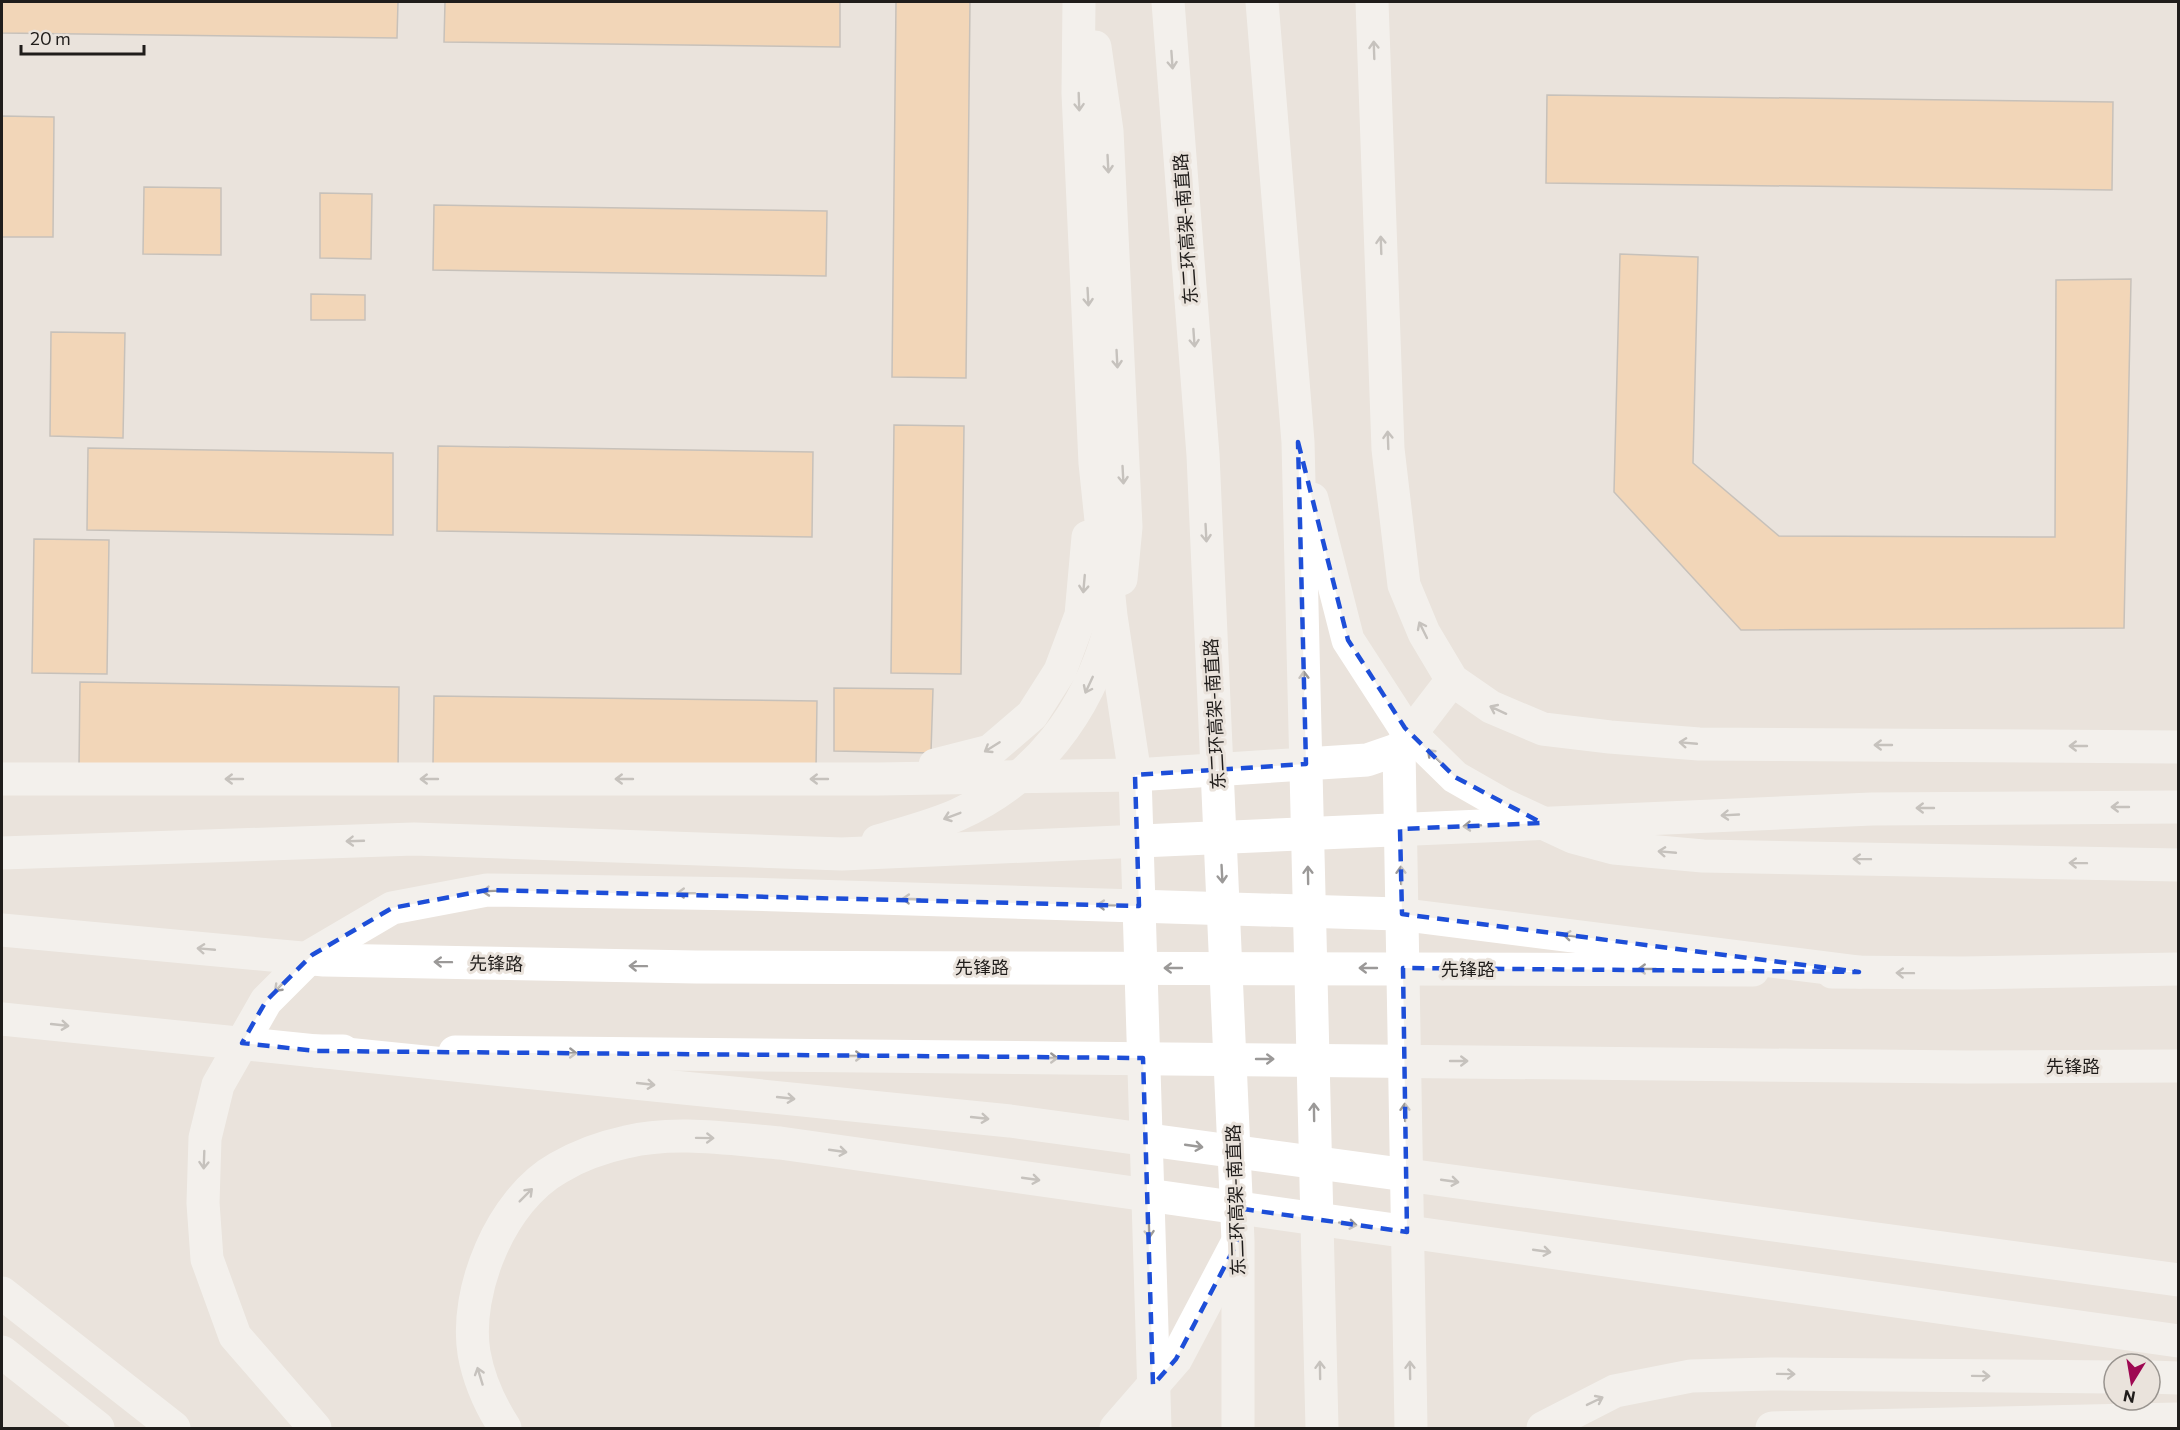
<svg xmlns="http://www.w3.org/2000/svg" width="2180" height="1430" viewBox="0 0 2180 1430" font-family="Commissioner,'Noto Sans SC',sans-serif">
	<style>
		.building { fill: #fcc58d; stroke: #9e9791; stroke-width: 1.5 }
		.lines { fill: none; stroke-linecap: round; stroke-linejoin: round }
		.primary { stroke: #fff; stroke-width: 33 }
		.highway { stroke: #fff; stroke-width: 33 }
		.oneway { stroke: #9b9998 }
		.marked { fill: none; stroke: #1d4ed8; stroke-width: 4.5; stroke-dasharray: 12 8; stroke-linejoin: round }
		.labels { text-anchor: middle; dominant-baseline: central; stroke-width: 6; stroke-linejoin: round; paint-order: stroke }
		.street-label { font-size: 18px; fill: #201d1b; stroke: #eae3dc }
	</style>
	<rect width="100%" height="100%" fill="#eae3dc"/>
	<g class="building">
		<polygon points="2,2 398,2 397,38 2,33"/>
		<polygon points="445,2 840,2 840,47 444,42"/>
		<polygon points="896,2 970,2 966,378 892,377"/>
		<polygon points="1547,95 2113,102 2112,190 1546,183"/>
		<polygon points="2,116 54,117 53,237 2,237"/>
		<polygon points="144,187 221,188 221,255 143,254"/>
		<polygon points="320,193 372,194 371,259 320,258"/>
		<polygon points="434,205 827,211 826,276 433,270"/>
		<polygon points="1620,254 1698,257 1693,463 1779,536 2055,537 2056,280 2131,279 2124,628 1741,630 1614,492"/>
		<polygon points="311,294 365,295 365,320 311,320"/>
		<polygon points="51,332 125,333 123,438 50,436"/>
		<polygon points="894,425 964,426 961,674 891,673"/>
		<polygon points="438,446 813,452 812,537 437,531"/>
		<polygon points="88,448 393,453 393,535 87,530"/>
		<polygon points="34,539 109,540 107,674 32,673"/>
		<polygon points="80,682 399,687 398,771 79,767"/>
		<polygon points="834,688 933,689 931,753 834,751"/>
		<polygon points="434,696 817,701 816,769 433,764"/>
	</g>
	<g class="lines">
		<g class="primary">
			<polyline points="2,930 324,960 696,967 1753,970"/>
			<polyline points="1832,972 1963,973 2178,969"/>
			<polyline points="2,1019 316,1051 343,1051"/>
			<polyline points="455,1052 1967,1067 2178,1066"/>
		</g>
		<g class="highway">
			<polyline points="1079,2 1078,93 1095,463 1111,616 1135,775 1155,1428"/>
			<polyline points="1168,2 1203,455 1238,1241 1238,1428"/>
			<polyline points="1262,2 1298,442 1322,1428"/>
			<polyline points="1372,2 1388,449 1404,585 1424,633 1452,680 1491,707 1543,729 1610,737 1699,744 2178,747"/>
			<polyline points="1095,47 1107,131 1126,527 1121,579"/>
			<polyline points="1312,499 1348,640 1405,728 1455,777 1504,805 1573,837 1614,848 1703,856 2178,865"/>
			<polyline points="935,765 990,751 1032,715 1060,671 1081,615 1088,537"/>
			<polyline points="2,779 878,779 1135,775 1367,760 1399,749"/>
			<path d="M878 841C904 833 932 826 957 815 1037 779 1087 713 1110 629"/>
			<polyline points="2,853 414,839 842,854 1872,809 2178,807"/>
			<polyline points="316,1051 1010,1121 2178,1280"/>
			<polyline points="2,1293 174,1428"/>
			<polyline points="2,1352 98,1428"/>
			<polyline points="2150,1377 2178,1378"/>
			<polyline points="315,1428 235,1336 207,1259 203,1203 205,1138 218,1085 266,1001 312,955 392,908 487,890 745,894 1398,914 1859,972"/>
			<path d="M505 1428C490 1405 479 1381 474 1353 464 1291 501 1200 558 1168 578 1156 603 1147 626 1142 674 1130 730 1139 780 1143L2178 1341"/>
			<polyline points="1116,1428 1176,1359 1236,1245"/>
			<polyline points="1411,1428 1399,749 1452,680"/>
			<polyline points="1543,1428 1615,1391 1691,1376 1771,1374 2114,1377"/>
			<polyline points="1772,1428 2178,1419"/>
		</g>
	</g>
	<defs><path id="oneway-shaft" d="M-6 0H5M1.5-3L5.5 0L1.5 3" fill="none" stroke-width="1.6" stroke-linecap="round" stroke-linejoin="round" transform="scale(1.5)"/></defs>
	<g class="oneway">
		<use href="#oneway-shaft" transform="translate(1374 50) rotate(-92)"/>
		<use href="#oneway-shaft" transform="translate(1172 60) rotate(86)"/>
		<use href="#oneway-shaft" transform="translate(1079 102) rotate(88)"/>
		<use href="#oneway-shaft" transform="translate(1108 164) rotate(87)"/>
		<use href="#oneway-shaft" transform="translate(1381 245) rotate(-92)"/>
		<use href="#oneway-shaft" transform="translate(1088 297) rotate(87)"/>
		<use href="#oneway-shaft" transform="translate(1194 338) rotate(86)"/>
		<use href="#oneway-shaft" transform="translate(1117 359) rotate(87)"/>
		<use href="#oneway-shaft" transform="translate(1388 440) rotate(-92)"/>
		<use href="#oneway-shaft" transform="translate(1123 475) rotate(87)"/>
		<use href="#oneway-shaft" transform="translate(1206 533) rotate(87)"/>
		<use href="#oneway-shaft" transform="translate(1084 584) rotate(95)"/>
		<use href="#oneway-shaft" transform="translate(1423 630) rotate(-116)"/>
		<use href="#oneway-shaft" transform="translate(1304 680) rotate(-91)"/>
		<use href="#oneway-shaft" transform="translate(1089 685) rotate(115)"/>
		<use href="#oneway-shaft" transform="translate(1498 710) rotate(-155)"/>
		<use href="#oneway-shaft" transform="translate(1688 743) rotate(-175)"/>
		<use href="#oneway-shaft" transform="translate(1883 745) rotate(-180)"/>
		<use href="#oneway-shaft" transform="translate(2078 746) rotate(-180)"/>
		<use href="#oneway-shaft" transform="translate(992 747) rotate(148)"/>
		<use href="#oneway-shaft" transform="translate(1434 756) rotate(-136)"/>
		<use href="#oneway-shaft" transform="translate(234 779) rotate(180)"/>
		<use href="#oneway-shaft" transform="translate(429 779) rotate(180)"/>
		<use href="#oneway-shaft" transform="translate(624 779) rotate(180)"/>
		<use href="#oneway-shaft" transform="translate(819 779) rotate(180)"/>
		<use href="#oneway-shaft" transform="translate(2120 807) rotate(180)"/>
		<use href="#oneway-shaft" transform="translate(1925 808) rotate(180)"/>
		<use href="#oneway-shaft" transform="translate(1730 815) rotate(177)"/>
		<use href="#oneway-shaft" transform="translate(952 816) rotate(159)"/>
		<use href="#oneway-shaft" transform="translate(1472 826) rotate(177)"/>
		<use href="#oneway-shaft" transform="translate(355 841) rotate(178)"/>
		<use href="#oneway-shaft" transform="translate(1667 852) rotate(-175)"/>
		<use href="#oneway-shaft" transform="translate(1862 859) rotate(-179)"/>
		<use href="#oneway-shaft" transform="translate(2078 863) rotate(-179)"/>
		<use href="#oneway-shaft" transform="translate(1222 874) rotate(87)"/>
		<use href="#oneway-shaft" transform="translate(1308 875) rotate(-91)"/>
		<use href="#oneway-shaft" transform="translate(1401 875) rotate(-91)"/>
		<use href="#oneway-shaft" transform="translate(491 891) rotate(177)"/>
		<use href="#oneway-shaft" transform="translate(686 893) rotate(-179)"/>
		<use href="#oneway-shaft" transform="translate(911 899) rotate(-178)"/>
		<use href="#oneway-shaft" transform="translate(1106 905) rotate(-178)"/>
		<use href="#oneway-shaft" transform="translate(1572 936) rotate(-173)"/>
		<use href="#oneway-shaft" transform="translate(206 949) rotate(-175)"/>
		<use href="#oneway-shaft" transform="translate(443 962) rotate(-179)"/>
		<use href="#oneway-shaft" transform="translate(638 966) rotate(-179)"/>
		<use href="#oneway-shaft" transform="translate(1173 968) rotate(-180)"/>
		<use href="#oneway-shaft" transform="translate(1368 968) rotate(-180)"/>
		<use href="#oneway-shaft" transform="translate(1647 969) rotate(-180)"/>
		<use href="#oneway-shaft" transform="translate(1905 973) rotate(-179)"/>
		<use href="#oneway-shaft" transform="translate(281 985) rotate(135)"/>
		<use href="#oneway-shaft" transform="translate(60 1025) rotate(6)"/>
		<use href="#oneway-shaft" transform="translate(568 1053) rotate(1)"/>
		<use href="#oneway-shaft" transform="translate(854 1056)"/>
		<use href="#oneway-shaft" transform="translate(1049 1058)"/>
		<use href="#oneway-shaft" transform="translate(1265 1059)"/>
		<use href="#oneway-shaft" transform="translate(1459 1061)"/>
		<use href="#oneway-shaft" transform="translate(646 1084) rotate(6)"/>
		<use href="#oneway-shaft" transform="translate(786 1098) rotate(6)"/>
		<use href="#oneway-shaft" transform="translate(1314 1112) rotate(-91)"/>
		<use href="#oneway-shaft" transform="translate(1405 1112) rotate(-91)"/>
		<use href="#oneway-shaft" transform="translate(980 1118) rotate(6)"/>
		<use href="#oneway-shaft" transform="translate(705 1138) rotate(1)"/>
		<use href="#oneway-shaft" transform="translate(1194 1146) rotate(8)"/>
		<use href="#oneway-shaft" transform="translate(838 1151) rotate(8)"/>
		<use href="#oneway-shaft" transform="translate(204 1160) rotate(92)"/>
		<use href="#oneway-shaft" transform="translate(1031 1179) rotate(8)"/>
		<use href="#oneway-shaft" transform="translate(1450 1181) rotate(8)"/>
		<use href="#oneway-shaft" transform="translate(526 1195) rotate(-45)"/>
		<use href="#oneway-shaft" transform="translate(1348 1224) rotate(8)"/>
		<use href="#oneway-shaft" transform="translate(1149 1229) rotate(88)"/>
		<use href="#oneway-shaft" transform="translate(1542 1251) rotate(8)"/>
		<use href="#oneway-shaft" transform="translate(1320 1370) rotate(-91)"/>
		<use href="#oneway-shaft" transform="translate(1410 1370) rotate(-91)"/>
		<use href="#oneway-shaft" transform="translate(1786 1374) rotate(1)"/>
		<use href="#oneway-shaft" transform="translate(480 1376) rotate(-107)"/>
		<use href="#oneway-shaft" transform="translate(1981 1376) rotate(1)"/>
		<use href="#oneway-shaft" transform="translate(1595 1401) rotate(-26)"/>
	</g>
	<path d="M0 0H2180V1430H0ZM1298 442 1348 640 1405 728 1455 777 1542 823 1400 829 1402 914 1859 972 1403 968 1407 1232 1236 1208 1238 1241 1176 1359 1153 1385 1143 1058 316 1051 242 1043 266 1001 312 955 392 908 487 890 1139 906 1135 775 1306 764Z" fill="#eae3dc" fill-opacity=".55" fill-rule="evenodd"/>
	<path class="marked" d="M1298 442 1348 640 1405 728 1455 777 1542 823 1400 829 1402 914 1859 972 1403 968 1407 1232 1236 1208 1238 1241 1176 1359 1153 1385 1143 1058 316 1051 242 1043 266 1001 312 955 392 908 487 890 1139 906 1135 775 1306 764Z"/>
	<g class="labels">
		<g class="street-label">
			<text transform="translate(1185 229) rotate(-94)">东二环高架-南直路</text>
			<text transform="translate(1214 714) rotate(-93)">东二环高架-南直路</text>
			<text transform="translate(496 963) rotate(1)">先锋路</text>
			<text x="982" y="967">先锋路</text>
			<text x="1468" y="969">先锋路</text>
			<text x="2073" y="1066">先锋路</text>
			<text transform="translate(1235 1200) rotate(-92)">东二环高架-南直路</text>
		</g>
	</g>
	<rect width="2180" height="1430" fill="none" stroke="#201d1b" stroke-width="6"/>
	<g transform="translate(2132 1382) rotate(191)"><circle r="28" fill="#eae3dc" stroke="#99948f" stroke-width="1.5"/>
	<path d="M0-4.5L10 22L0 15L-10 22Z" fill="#9e0852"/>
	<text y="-9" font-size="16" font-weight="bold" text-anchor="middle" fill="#201d1b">N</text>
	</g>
	<path d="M21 45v9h123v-9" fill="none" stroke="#201d1b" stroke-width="3"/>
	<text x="30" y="45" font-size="18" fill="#201d1b" stroke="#eae3dc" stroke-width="4.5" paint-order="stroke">20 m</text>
</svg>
